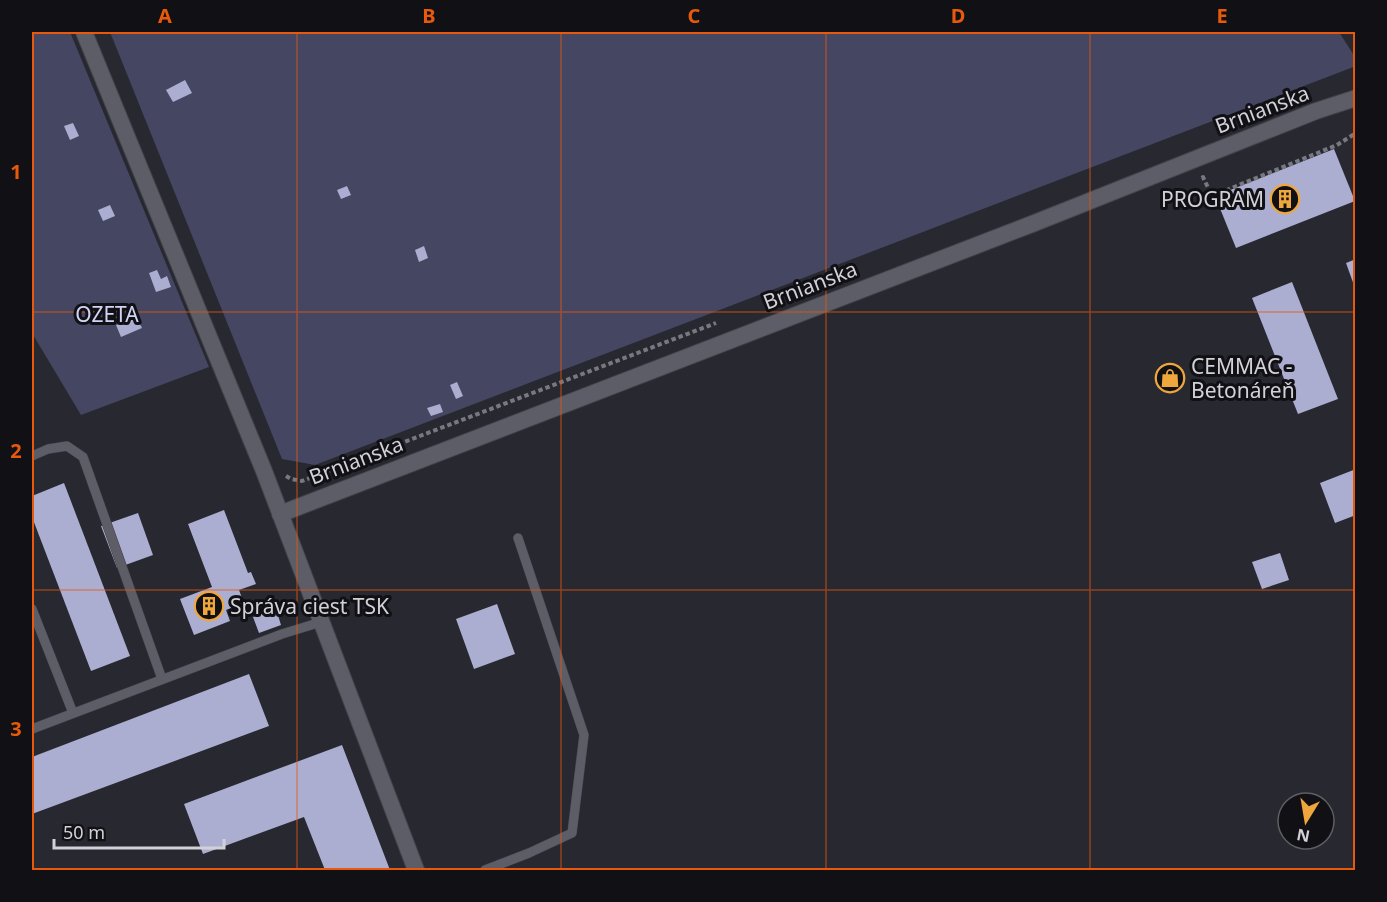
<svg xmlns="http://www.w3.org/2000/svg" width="1387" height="902" viewBox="0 0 1387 902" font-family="'Noto Sans',sans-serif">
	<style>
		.green { fill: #454662 }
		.building { fill: #acaed1 }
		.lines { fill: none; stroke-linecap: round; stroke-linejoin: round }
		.service-casing { stroke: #42434a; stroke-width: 10 }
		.minor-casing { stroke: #42434a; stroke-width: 18 }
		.path { stroke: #787980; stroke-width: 4; stroke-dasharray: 4.5 3; stroke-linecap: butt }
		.service { stroke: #5c5d66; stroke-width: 9 }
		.minor { stroke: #5c5d66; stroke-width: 16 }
		.grid { fill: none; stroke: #e8590c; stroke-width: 1.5; stroke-opacity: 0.55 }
		.labels { text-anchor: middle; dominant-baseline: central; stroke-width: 6; stroke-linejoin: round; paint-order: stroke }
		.street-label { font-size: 21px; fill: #d1d1d7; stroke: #111115 }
		.poi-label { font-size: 21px; fill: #d1d1d7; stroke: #111115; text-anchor: start }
		.park-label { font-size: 21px; fill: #d1d4f7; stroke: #111115 }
		.neatline { fill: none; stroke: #e8590c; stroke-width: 2 }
		.grid-label { font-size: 20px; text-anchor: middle; font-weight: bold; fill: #e8590c }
	</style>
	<rect width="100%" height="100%" fill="#272830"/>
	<g class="green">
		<polygon points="32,32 70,32 209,367 81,415 32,333"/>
		<polygon points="110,32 1339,32 1355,57 1356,66 315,465 282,459"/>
	</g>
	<g class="building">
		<polygon points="185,80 192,93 173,102 166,90"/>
		<polygon points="73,123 79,136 70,140 64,126"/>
		<polygon points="1334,149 1355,201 1236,248 1215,196"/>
		<polygon points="347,186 351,195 341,199 337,190"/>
		<polygon points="110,205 115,216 103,221 98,210"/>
		<polygon points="424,246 428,258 419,262 415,250"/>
		<polygon points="1356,259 1356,288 1355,288 1346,263"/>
		<polygon points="157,270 161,279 167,276 171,287 156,292 149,273"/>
		<polygon points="1292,282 1338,399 1298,414 1252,298"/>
		<polygon points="136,317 142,328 121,337 116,325"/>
		<polygon points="457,382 463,396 456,399 450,385"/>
		<polygon points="440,404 443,412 431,416 427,408"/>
		<polygon points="1356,469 1356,515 1335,523 1320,483"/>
		<polygon points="64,483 130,656 91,671 32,517 32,496"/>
		<polygon points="224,510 248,573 251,572 256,584 239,590 244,603 226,610 230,621 194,635 180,599 212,587 188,524"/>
		<polygon points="138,513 153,555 117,568 101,526"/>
		<polygon points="1280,553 1289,580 1262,589 1252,562"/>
		<polygon points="497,604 515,654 474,669 456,619"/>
		<polygon points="276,609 281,625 259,633 253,617"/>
		<polygon points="249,674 269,726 32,814 32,757"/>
		<polygon points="342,745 390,870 325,870 304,817 203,854 184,804"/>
	</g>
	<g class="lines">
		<g class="service-casing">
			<g id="service">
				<polyline points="32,456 48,449 67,446 83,457 162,679"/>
				<polyline points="32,609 73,713"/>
				<polyline points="32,729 282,634 321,622"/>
				<polyline points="485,870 529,853 572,833 584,735 518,538"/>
			</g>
		</g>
		<g class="minor-casing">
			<g id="minor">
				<polyline points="84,32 264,471 416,870"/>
				<polyline points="280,514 1032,224 1316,111 1356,98"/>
			</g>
		</g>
		<g class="path">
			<polyline points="1202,178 1203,177 1212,196 1337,145 1356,133"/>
			<polyline points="286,476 291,479 302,481 716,323"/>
		</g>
		<use href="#service" class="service"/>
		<use href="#minor" class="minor"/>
	</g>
	<path class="grid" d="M297 32V870M561 32V870M826 32V870M1090 32V870M32 312H1356M32 590H1356"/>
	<defs>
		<g id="building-ring" transform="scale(1.5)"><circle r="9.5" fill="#111115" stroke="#efa73d" stroke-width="1.5"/><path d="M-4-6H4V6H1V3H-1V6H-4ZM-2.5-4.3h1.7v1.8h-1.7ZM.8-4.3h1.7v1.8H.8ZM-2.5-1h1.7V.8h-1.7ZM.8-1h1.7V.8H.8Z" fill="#efa73d"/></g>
		<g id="shop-ring" transform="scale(1.5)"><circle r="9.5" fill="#111115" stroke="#efa73d" stroke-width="1.5"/><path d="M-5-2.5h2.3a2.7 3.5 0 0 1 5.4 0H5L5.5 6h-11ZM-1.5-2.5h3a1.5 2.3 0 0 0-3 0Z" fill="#efa73d"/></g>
	</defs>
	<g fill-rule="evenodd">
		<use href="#building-ring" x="1285" y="199"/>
		<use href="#shop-ring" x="1170" y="378"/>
		<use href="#building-ring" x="209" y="606"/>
	</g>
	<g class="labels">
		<g class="street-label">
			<text transform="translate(1262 109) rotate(-21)">Brnianska</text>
			<text transform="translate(810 285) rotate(-21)">Brnianska</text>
			<text transform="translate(356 460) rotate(-21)">Brnianska</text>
		</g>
		<g class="poi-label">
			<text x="1264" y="199" text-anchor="end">PROGRAM</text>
			<text x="1191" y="366">CEMMAC -<tspan x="1191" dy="24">Betonáreň</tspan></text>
			<text x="230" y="606">Správa ciest TSK</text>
		</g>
		<g class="park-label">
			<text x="107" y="314">OZETA</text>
		</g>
	</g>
	<rect width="1387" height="902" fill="none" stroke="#111115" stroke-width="66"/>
	<g transform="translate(1306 821) rotate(191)"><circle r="28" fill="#111115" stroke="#5e5e63" stroke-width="1.5"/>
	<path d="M0-4.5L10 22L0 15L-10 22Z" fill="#efa73d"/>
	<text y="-9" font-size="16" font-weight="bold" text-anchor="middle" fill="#d1d1d7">N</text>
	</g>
	<path d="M54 839v9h170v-9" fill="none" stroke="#d1d1d7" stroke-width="3"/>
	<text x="63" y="839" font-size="18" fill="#d1d1d7" stroke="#111115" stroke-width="4.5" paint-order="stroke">50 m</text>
	<rect x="33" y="33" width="1321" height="836" class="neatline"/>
	<g class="grid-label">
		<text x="165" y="23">A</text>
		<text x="429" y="23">B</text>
		<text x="694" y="23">C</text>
		<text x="958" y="23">D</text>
		<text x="1222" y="23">E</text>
		<text x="16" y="179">1</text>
		<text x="16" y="458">2</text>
		<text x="16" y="736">3</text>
	</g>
</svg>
